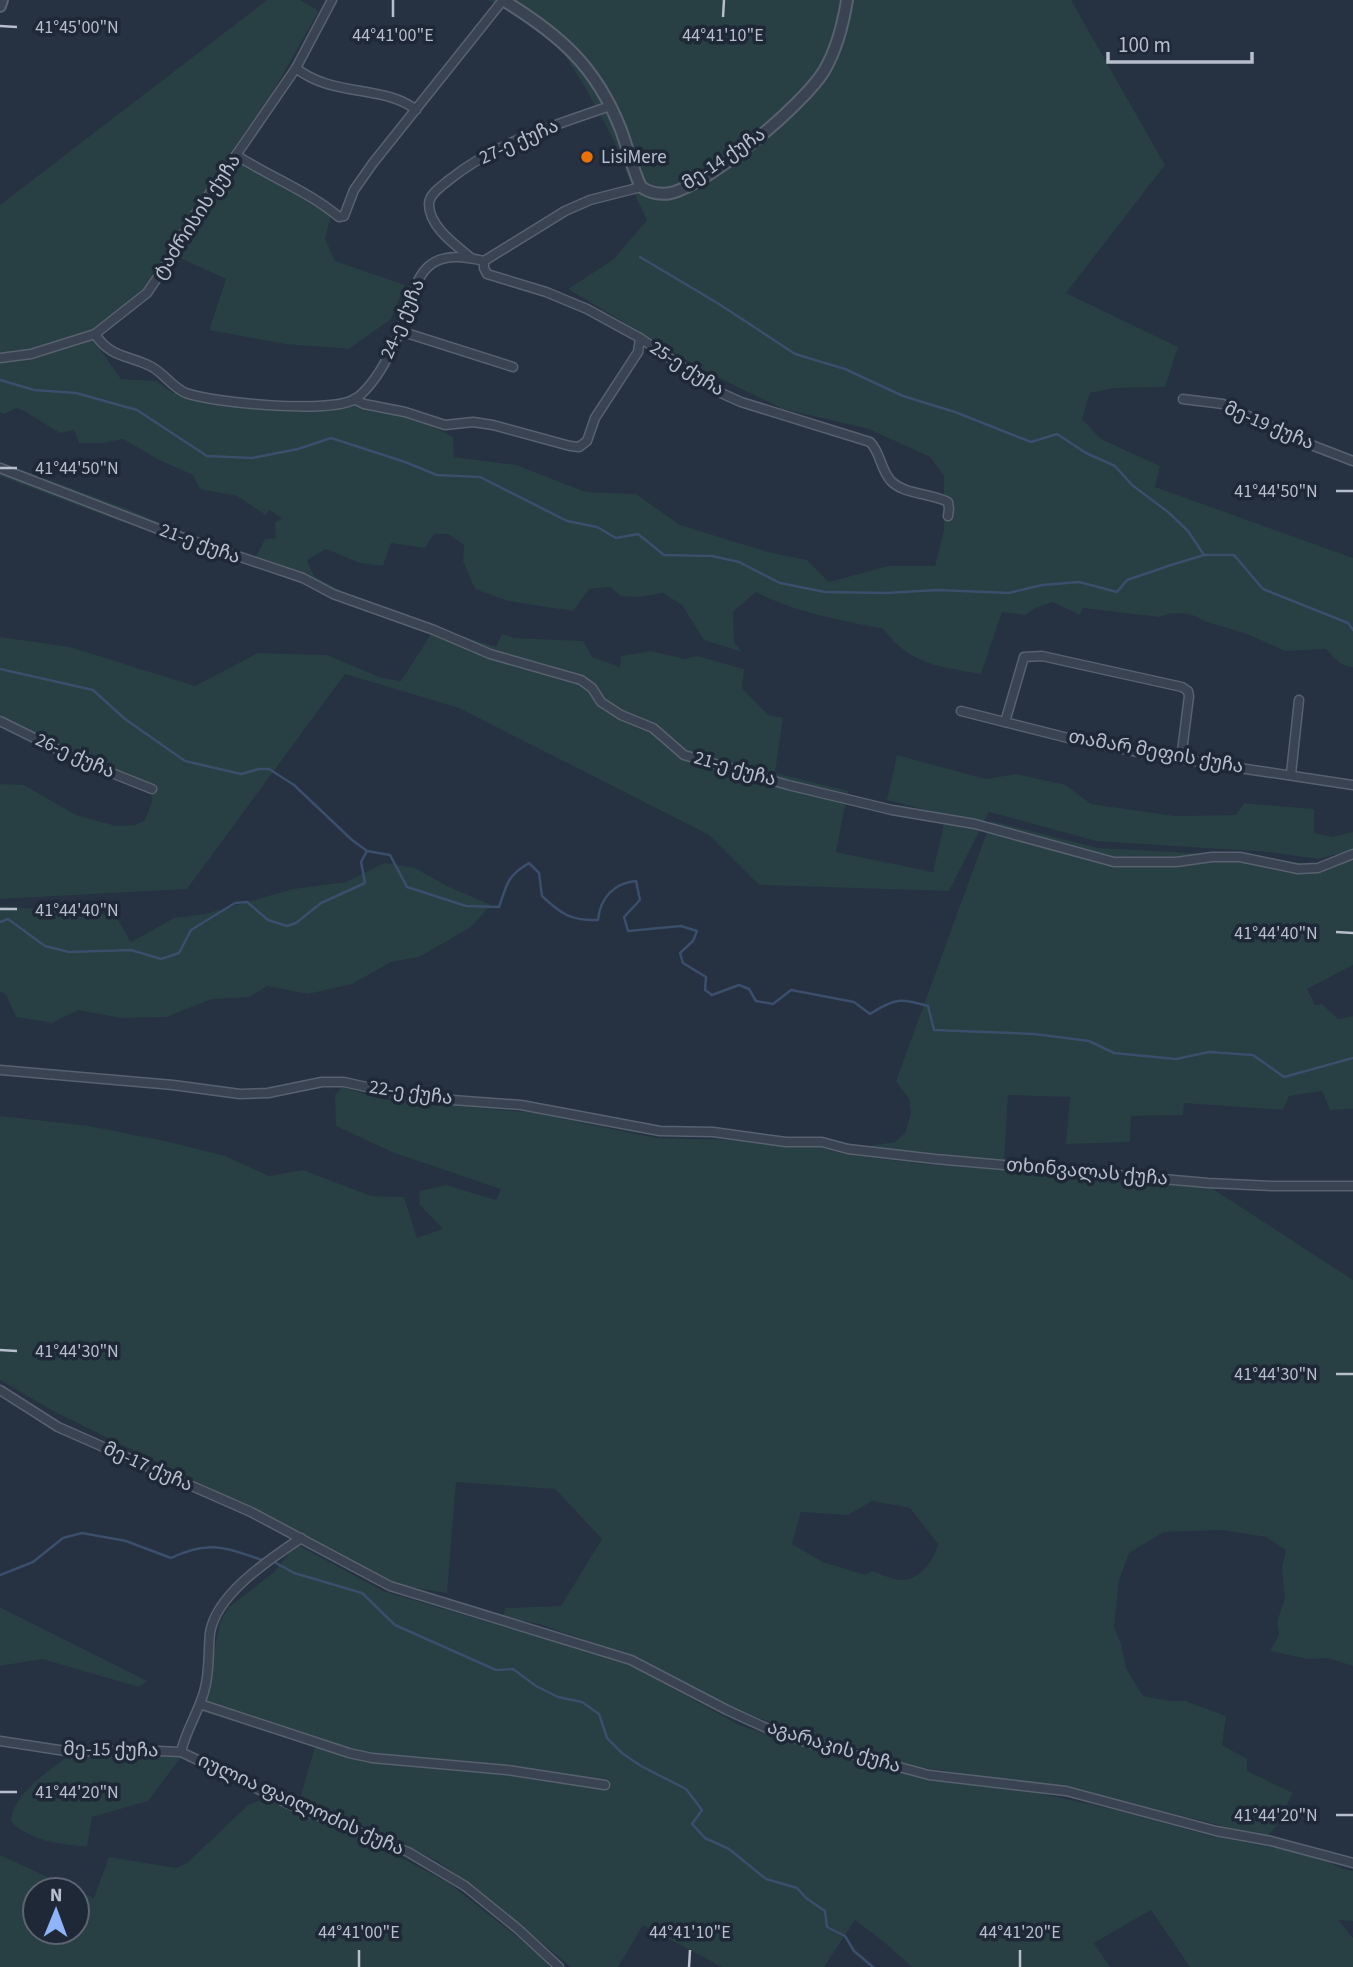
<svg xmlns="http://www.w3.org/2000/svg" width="1353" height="1967" viewBox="0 0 1353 1967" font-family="'Source Sans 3','Noto Sans Georgian',sans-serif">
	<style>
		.green { fill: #283f43; fill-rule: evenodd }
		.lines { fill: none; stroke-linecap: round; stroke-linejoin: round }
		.stream { stroke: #3b4e6b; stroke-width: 2.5 }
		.minor-casing { stroke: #58616f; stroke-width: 11 }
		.tertiary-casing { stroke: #58616f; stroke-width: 14 }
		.minor { stroke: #3a4352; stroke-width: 8 }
		.tertiary { stroke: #3a4352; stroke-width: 10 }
		.ticks { fill: none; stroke: #b7becc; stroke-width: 2.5 }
		.food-dot { fill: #e8710a; stroke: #1f2837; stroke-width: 2.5 }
		.labels { text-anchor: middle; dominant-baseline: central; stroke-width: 7; stroke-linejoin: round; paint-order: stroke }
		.street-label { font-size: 19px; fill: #b7becc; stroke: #1f2837 }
		.poi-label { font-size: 19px; fill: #b7becc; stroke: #1f2837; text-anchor: start }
		.ticks-label { font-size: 18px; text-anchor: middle; fill: #b7becc; stroke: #1f2837; stroke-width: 7; stroke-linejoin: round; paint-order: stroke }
	</style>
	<rect width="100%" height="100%" fill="#263142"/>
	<g class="green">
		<path d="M267 0H300L319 11 275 88 230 154 331 216 325 238 335 261 405 285 391 319 349 349 285 344 209 330 226 279 178 257 149 296 92 338 121 379 156 381 173 393 240 408 295 411 344 405 372 406 409 414 453 437 454 457 516 465 586 492 636 494 680 525 768 552 807 560 829 582 888 566H935L944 530V476L930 457 869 429 783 409 703 370 568 289 614 259 647 220 636 197 615 143 585 87 560 48 506 8 487 0H1071L1165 165 1066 293 1178 347 1165 387 1115 388 1090 393 1082 419 1101 439 1160 466 1155 487 1353 558V667C1342 668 1333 657 1326 649L1285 651 1247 634 1204 621C1193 612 1171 611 1159 617L1083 608 1080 615 1052 602 1036 608 1025 615 1002 612 981 674C941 667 910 665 883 629 840 620 795 613 756 592L733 612 734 642 742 652 704 640 682 605 663 593 639 597 621 596 610 587 589 589 573 611 508 601 475 589 463 561 464 545 448 534H434L425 548 391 543 383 566 360 563 326 549 307 560 314 576 365 604 496 647 502 634 514 638 583 641 592 657 620 667 621 656 651 651 685 659 697 656 744 669 742 688 768 715 783 718 775 773 848 791 836 852 933 872 946 815 887 800 897 755 986 779 1016 774 1066 785 1091 804 1175 816 1236 815 1244 803 1314 809V833L1333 837 1353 832V850L1318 859 1268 852 1096 841 989 812 949 891 759 885 709 835 459 708 345 674 187 889 0 899V784L24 785 76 815 116 826 135 825 145 820 152 802V785L0 721V637L70 647 195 686 258 653 327 655 382 678 401 681 431 634 339 600 299 580 119 521 0 476V462L125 508 204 541 251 558 257 555 265 539 276 538 275 523 282 518 269 510 266 515 237 496 200 489 193 475 159 460 123 439 102 443H79L74 430 60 433 24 411 17 408 4 414 0 412V205Z"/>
		<polygon points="991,821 1098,848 1266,857 1318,866 1353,852 1353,965 1307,989 1315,1005 1322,1004 1338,1019 1353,1016 1353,1109 1330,1110 1322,1091 1289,1096 1283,1110 1184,1103 1183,1115 1131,1116 1130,1142 1066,1144 1070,1097 1008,1095 1004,1161 863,1147 895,1142 905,1133 911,1113 909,1099 896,1081"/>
		<polygon points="384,863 415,868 447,886 491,905 471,927 419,957 391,962 352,984 308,994 267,986 250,997 212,999 166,1017 121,1018 78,1010 52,1023 16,1017 6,995 0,991 0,906 115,915 131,942 174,918 205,914 293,889 346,882"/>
		<path d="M342 1087 381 1099 535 1113 656 1138 743 1140 815 1146 843 1154 932 1165 1027 1170 1210 1187 1353 1280V1666L1328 1658 1307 1659 1270 1651 1279 1634 1277 1621 1285 1599 1282 1568 1286 1550 1266 1537 1222 1530 1164 1532 1129 1553 1119 1580 1114 1627 1121 1644 1126 1668 1143 1696 1170 1701H1185L1226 1716 1222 1745 1247 1759V1771L1293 1793 1277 1825 1267 1837 1070 1788 903 1765 853 1747 811 1739 707 1697 634 1657 539 1624 503 1617 505 1608 561 1606 602 1539 555 1489 456 1482 447 1593 397 1585 277 1521 53 1411 0 1380V1116L90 1126 165 1141 225 1156 269 1176 303 1170 371 1196 404 1197 417 1238 443 1229 419 1204 420 1191 446 1185 496 1200 501 1189 394 1153 336 1126 335 1095ZM872 1501 910 1508 938 1544C934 1561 919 1581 900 1580 891 1579 881 1574 872 1571L865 1575 823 1562 792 1544 801 1512 848 1515Z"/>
		<polygon points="296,1544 383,1591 528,1634 537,1633 630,1664 737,1724 783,1740 926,1780 1034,1792 1120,1811 1211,1836 1298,1852 1320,1858 1343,1869 1353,1871 1353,1921 1338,1920 1353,1938 1353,1967 1190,1967 1151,1910 1094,1943 1110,1967 912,1967 885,1943 855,1920 824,1967 722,1967 643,1925 618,1967 571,1967 473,1886 437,1861 347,1818 300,1798 315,1747 200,1711 207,1690 220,1622 229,1607 274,1572"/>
		<polygon points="0,1608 1,1608 147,1681 139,1687 42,1659 0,1666"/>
		<path d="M71 1754H146L181 1757 148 1801 92 1817 87 1847C57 1843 35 1843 11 1822 11 1795 51 1769 71 1754Z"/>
		<polygon points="260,1800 272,1800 337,1827 404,1859 450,1884 542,1956 549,1963 548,1967 0,1967 0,1855 76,1890 35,1890 35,1932 77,1932 77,1891 94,1898 109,1857 176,1868 187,1863 248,1805"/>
	</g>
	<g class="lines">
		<g class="stream">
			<polyline points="640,257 719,304 795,354 845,369 903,396 955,412 1031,442 1057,434 1086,453 1115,466 1132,485 1168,512 1188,531 1204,555"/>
			<polyline points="0,380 34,390 76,393 137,410 207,456 252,458 298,449 331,438 405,462 437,475 480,477 567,521 597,527 616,538 638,534 664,555 712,556 739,562 780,583 825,592 885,593 938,590 1009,593 1042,585 1079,582 1117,592 1127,580 1168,566 1204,555 1234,555 1263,589 1348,623 1353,630"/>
			<polyline points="0,669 93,690 125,719 185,761 241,774 259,769 269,769 294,785 352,840 367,851"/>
			<path d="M0 922 8 919 45 946 69 952 131 950 161 959 179 953 191 930 235 903 247 902 268 920 287 926 296 923 321 903 365 883 361 862 367 851 390 855 407 887 466 906 499 907C507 884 507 876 529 863L539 873 542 896C561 914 571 921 598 920 600 898 614 883 636 881L640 900 624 917 628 931 681 926 697 931 693 941 680 953 683 963 706 977 705 990 712 995 739 985 749 989 756 1001 773 1004 791 990 854 1002 870 1014C895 998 900 998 928 1006L934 1030 1034 1034 1089 1041 1114 1053 1176 1059 1209 1052 1253 1055 1284 1077 1353 1058"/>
			<polyline points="276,1563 294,1573 362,1593 395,1625 496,1670 513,1669 536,1686 558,1697 582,1702 599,1714 607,1738 622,1753 641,1766 686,1789 702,1810 692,1824 705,1838 729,1849 766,1879 797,1888 806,1898 825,1911 827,1927 845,1936 854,1951 873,1967"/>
			<path d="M0 1575 33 1562 63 1538 82 1533 126 1541 171 1558C208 1540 224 1547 262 1560"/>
		</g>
		<g class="minor-casing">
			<g id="minor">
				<path d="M296 68C331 97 386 85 416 110"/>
				<path d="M236 155C270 177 308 191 339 217L344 216 354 190 373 163 503 0"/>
				<path d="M471 258C456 245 429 227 429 204 429 194 442 186 449 180 496 142 554 126 610 106"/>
				<path d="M484 261V268L487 274 546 292 587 309 640 338 721 393 741 402 870 442C881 453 880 469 891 481 905 495 931 493 948 502L949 509 948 516"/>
				<polyline points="400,331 513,367"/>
				<path d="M95 334C110 357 126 355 148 365 163 371 171 387 186 393 213 403 331 414 355 399 380 382 399 336 408 309 413 294 417 276 429 266 444 253 466 257 484 261L565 211 590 200 641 187"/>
				<polyline points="0,358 31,354 95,334 147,293 164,268 192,219 296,68 332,0"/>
				<polyline points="354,399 364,404 405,412 445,425 473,422 493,425 570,446 579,447 587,441 595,418 638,352 640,338"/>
				<polyline points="1183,399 1223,404 1301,441 1353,461"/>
				<polyline points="0,468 166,532 303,578 333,594 434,630 490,654 581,680 592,688 601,702 621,715 653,728 684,755 788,785 892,810 975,824 1114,862 1176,862 1212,857 1240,857 1298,869 1318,868 1353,854"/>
				<polyline points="961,711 1068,738 1153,755 1353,785"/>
				<polyline points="0,721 79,760 152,789"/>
				<polyline points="1005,722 1024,657 1042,656 1182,687 1188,691 1189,696 1181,759"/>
				<polyline points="1291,774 1299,700"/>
				<polyline points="0,1070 173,1085 240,1094 268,1093 322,1082 344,1082 411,1097 521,1105 660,1131 713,1132 786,1142 822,1142 848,1149 935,1159 1208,1183 1272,1186 1353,1186"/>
				<polyline points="0,1390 58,1427 251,1512 390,1586 631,1660 727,1710 775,1732 809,1743 929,1775 1066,1791 1216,1831 1271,1841 1353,1863"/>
				<polyline points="200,1704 349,1753 372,1758 507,1770 605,1785"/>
				<polyline points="0,1741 72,1752 135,1750 181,1752 289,1804 408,1852 465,1886 518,1929 559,1967"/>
				<path d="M181 1752C186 1730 198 1713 204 1692 210 1672 208 1652 210 1633 216 1594 270 1559 301 1538"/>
			</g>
		</g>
		<g class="tertiary-casing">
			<g id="tertiary">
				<path d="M503 0C560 35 596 66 621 130 628 149 632 168 641 187 650 193 660 195 671 193 710 183 803 105 824 71 837 49 843 25 847 0"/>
				<polyline points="0,6 2,0"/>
			</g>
		</g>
		<use href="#minor" class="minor"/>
		<use href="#tertiary" class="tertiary"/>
	</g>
	<path class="ticks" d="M393 17V0M723 17 724 0M0 26 17 27M0 468H17M1336 491H1353M0 909H17M1336 932 1353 933M0 1350 17 1351M1336 1374H1353M0 1792H17M1336 1815H1353M359 1967V1950M689 1967 690 1950M1020 1967V1950"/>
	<circle class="food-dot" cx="587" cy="157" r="7"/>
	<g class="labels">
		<g class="street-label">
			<text transform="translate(519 142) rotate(-24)">27-ე ქუჩა</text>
			<text transform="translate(724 159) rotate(-34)">მე-14 ქუჩა</text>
			<text transform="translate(197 217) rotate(-57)">ტაძრისის ქუჩა</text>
			<text transform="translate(403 319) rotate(-67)">24-ე ქუჩა</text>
			<text transform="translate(687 369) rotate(33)">25-ე ქუჩა</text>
			<text transform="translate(1269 426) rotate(23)">მე-19 ქუჩა</text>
			<text transform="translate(200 544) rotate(20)">21-ე ქუჩა</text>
			<text transform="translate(1156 752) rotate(10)">თამარ მეფის ქუჩა</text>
			<text transform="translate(75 756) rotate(24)">26-ე ქუჩა</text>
			<text transform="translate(735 769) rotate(16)">21-ე ქუჩა</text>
			<text transform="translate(411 1093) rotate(8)">22-ე ქუჩა</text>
			<text transform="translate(1087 1172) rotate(5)">თხინვალას ქუჩა</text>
			<text transform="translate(148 1467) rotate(24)">მე-17 ქუჩა</text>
			<text transform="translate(834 1747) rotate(17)">აგარაკის ქუჩა</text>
			<text transform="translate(111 1750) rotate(1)">მე-15 ქუჩა</text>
			<text transform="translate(301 1805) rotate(24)">იულია ფაილოძის ქუჩა</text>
		</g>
		<g class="poi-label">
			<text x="601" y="157">LisiMere</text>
		</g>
	</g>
	<g class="ticks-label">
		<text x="77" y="33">41°45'00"N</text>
		<text x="393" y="41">44°41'00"E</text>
		<text x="723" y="41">44°41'10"E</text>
		<text x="77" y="474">41°44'50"N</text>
		<text x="1276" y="497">41°44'50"N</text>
		<text x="77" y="916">41°44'40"N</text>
		<text x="1276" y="939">41°44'40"N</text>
		<text x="77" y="1357">41°44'30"N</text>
		<text x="1276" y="1380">41°44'30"N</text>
		<text x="77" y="1798">41°44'20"N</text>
		<text x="1276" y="1821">41°44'20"N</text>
		<text x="359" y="1938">44°41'00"E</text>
		<text x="690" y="1938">44°41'10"E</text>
		<text x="1020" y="1938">44°41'20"E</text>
	</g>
	<g transform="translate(56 1911) rotate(1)"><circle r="33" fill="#1f2837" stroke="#5c6473" stroke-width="2"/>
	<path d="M0-5L12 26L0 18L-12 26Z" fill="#8fb4f9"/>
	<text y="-10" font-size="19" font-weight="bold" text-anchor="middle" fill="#b7becc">N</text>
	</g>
	<path d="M1108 52v10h144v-10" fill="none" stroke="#b7becc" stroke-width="3.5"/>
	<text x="1118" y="52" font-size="21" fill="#b7becc" stroke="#1f2837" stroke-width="5" paint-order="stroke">100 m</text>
</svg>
